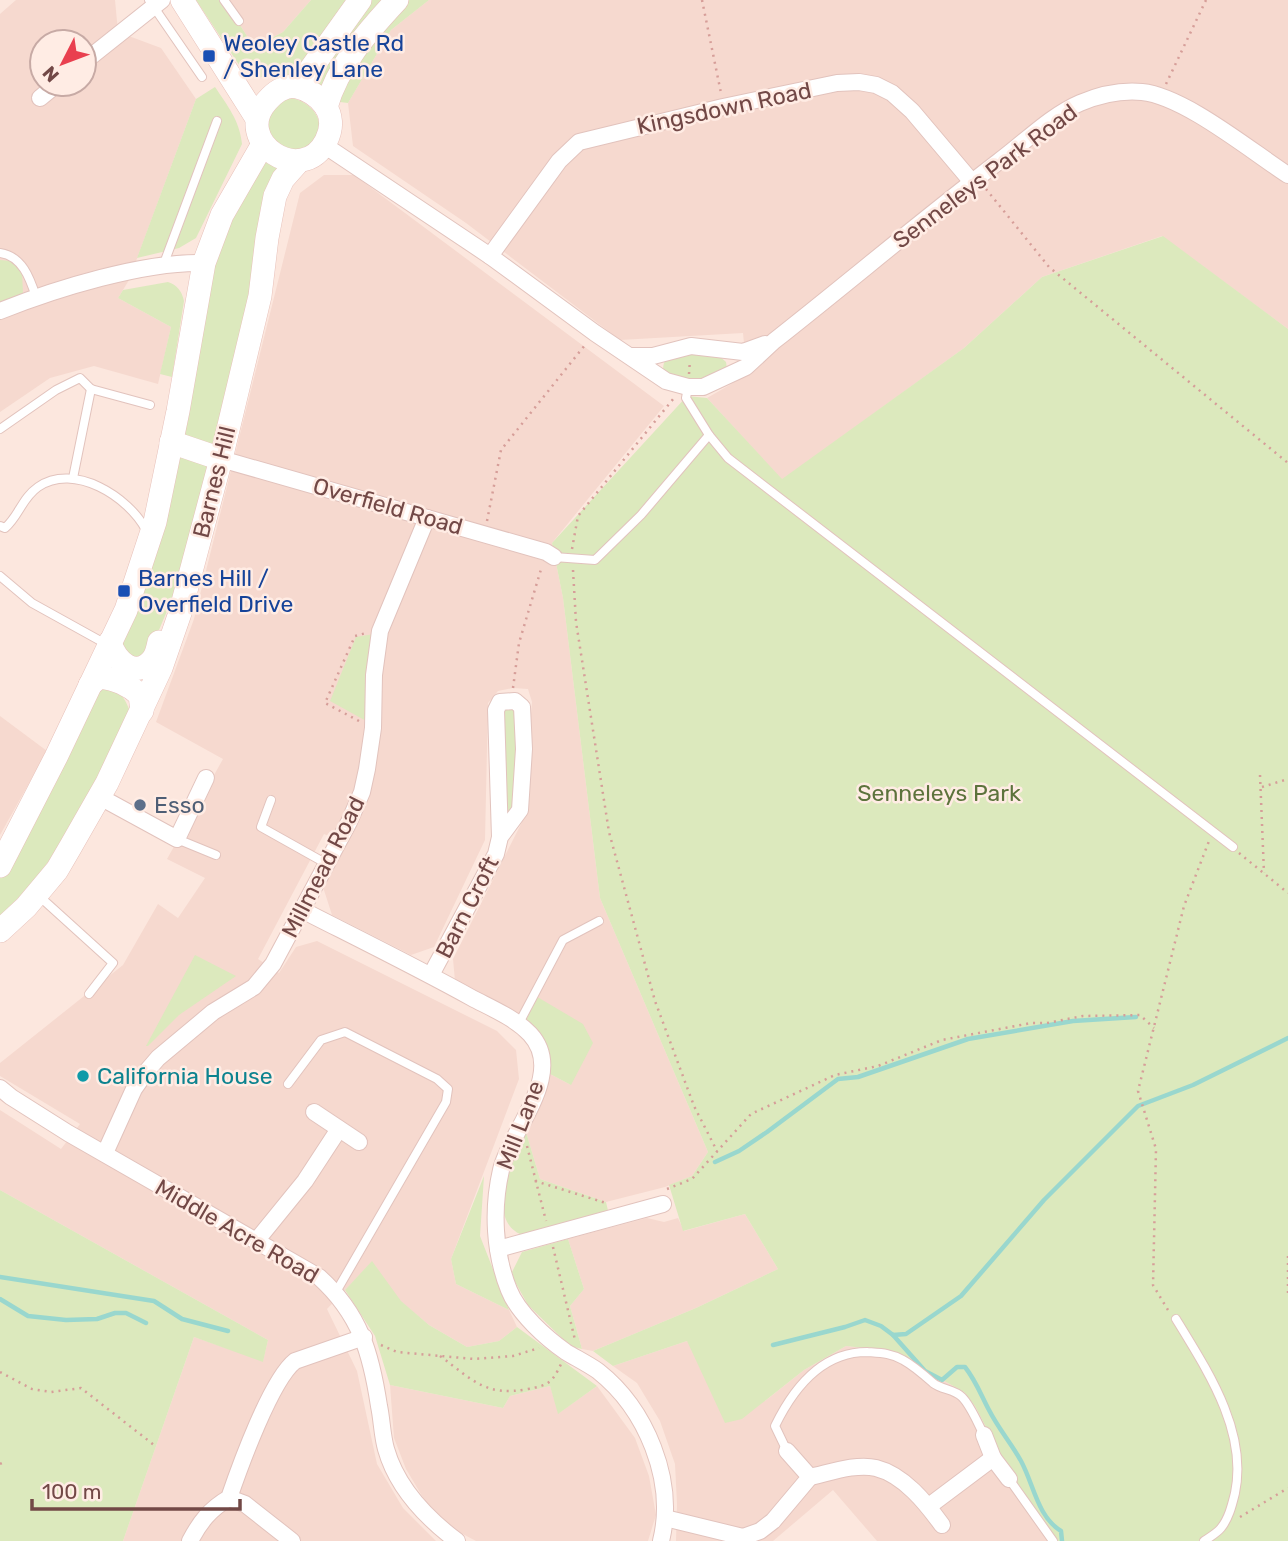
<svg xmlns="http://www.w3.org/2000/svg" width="1288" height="1541" viewBox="0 0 1288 1541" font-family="Rubik,sans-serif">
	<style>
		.residential { fill: #f6d9cf; fill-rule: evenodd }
		.green { fill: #dce9bd }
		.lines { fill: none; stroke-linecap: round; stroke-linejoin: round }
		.stream { stroke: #99d7ce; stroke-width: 4.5 }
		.lane-casing { stroke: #e2c3bd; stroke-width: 10 }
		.street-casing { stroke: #e2c3bd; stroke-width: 18 }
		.secondary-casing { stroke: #e7c1ba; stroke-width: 24 }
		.path { stroke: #d69e99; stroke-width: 2.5; stroke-dasharray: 2 5; stroke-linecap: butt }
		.lane { stroke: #fff; stroke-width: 8 }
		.street { stroke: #fff; stroke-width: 16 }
		.secondary { stroke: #fff; stroke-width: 23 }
		.transit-dot { fill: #1a4fb4; stroke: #ffece4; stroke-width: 2.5 }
		.service-dot { fill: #5c6f8a; stroke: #ffece4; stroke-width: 2.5 }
		.culture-dot { fill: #0f9aa8; stroke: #ffece4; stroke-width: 2.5 }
		.labels { text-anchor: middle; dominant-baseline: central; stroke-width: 5; stroke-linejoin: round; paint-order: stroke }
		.transit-label { font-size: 23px; fill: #164399; stroke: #ffece4; text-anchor: start }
		.street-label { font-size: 23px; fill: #724846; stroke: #ffece4 }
		.park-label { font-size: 23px; fill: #5d733c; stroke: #ffece4 }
		.service-label { font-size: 23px; fill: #4e5e75; stroke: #ffece4; text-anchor: start }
		.culture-label { font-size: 23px; fill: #0d838f; stroke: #ffece4; text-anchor: start }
	</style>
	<rect width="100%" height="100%" fill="#fce7de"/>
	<g class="residential">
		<path d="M16 0H115L118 32 161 48 196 99 129 280 118 298 171 327 158 384 94 366 50 378 0 412V14ZM42 42H84V84H42Z"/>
		<polygon points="224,0 311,0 283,32 254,47"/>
		<polygon points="429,0 1288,0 1288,329 1162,236 1042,277 964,348 782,480 707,398 747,375 743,333 620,340 466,223 353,146 348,103 391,30"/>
		<polygon points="324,175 354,175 664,406 552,543 563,598 600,898 708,1152 692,1176 665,1187 606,1202 540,1179 526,1132 543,1099 550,1074 571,1085 521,1019 455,981 453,959 522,822 532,702 528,689 513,688 498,691 488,703 485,840 434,947 411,955 332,915 323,887 345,843 324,834 258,959 279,973 296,947 317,941 497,1031 516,1050 519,1079 451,1259 456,1284 509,1310 517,1327 499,1341 467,1347 429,1325 400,1301 372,1262 327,1309 357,1371 377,1464 403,1508 436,1541 123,1541 194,1337 263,1361 268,1340 0,1190 0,1110 61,1149 80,1124 0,1076 0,1063 123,965 158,904 178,918 205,878 167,859 223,759 156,722 194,619 300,193"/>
		<polygon points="0,716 47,751 0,835"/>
		<polygon points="745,1214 778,1269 696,1308 593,1351 582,1349 570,1306 584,1289 568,1239 647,1218 664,1222 678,1218 684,1231"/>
		<polygon points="687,1341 765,1401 804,1370 846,1346 891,1351 964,1392 975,1406 1005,1464 1054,1541 877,1541 833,1490 773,1541 676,1541 677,1504 675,1464 660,1421 637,1383 613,1366"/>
		<polygon points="390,1385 503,1408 510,1396 550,1386 559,1413 597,1386 635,1438 649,1476 656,1515 648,1541 476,1541 457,1531 428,1506 406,1469 394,1438"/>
	</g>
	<g class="green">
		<path d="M196 0H224L254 47 283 32 311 0H350L304 63 288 76C274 73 262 79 247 77Z"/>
		<polygon points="365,0 384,0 320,92 306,84"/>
		<polygon points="402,0 429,0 391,30 348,103 340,102 336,98"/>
		<path d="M215 87C227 105 240 121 242 144L196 238 179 248 137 258 196 99Z"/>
		<path d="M291 98C310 101 329 121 314 141 309 146 300 149 293 152L268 136 267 116 281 101Z"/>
		<polygon points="261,158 280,169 248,315 176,603 167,611 148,656 137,660 121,648 213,255"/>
		<polygon points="1163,236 1288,329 1288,1541 1054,1541 1005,1464 975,1406 964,1392 891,1351 846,1346 804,1370 742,1419 725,1423 687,1341 613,1366 593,1351 696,1308 778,1269 745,1214 683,1231 669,1185 692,1176 708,1152 600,898 563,598 552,543 687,396 707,398 782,479 964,348 1042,277"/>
		<polygon points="0,260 10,261 22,271 23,294 0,303"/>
		<path d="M168 282C177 285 182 291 184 301L172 377 160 374 171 327 118 298 123 290Z"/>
		<path d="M678 353 718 355 726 362 727 369 721 375 682 384 663 370C663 359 668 356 678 353Z"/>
		<polygon points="374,634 368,722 330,701 356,637"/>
		<path d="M97 688C115 691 122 690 129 709 101 785 59 861 0 916V874Z"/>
		<polygon points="502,704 520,708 517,808 501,830"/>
		<polygon points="195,955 236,976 179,1015 148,1046 146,1046"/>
		<polygon points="534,995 583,1024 593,1043 571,1085 550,1074 549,1067 521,1019"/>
		<path d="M526 1132 540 1179 606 1202 609 1215 525 1236C482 1222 514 1160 526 1132Z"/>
		<polygon points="484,1176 480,1236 509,1310 456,1284 451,1259"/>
		<polygon points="0,1190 268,1340 263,1362 194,1337 123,1541 0,1541"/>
		<polygon points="568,1239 584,1289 570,1306 582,1349 570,1346 528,1305 514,1280 512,1272 522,1252"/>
		<polygon points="372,1261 401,1301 429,1325 467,1347 499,1341 517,1327 597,1386 558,1414 550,1386 510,1396 503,1408 390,1385 375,1336 345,1290"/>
	</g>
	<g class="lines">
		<g class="stream">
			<polyline points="715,1162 739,1151 767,1132 838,1079 858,1077 968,1039 1073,1021 1136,1017"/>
			<polyline points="0,1277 154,1301 182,1319 228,1331"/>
			<polyline points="0,1299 28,1316 66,1320 97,1319 115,1313 126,1313 146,1323"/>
			<path d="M893 1335 925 1371 942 1380 957 1367H965C976 1381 981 1395 989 1410 998 1428 1011 1443 1021 1461 1034 1485 1037 1516 1061 1531L1062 1541"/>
			<polyline points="773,1345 845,1327 865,1320 881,1326 893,1335 906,1334 961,1296 1044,1200 1138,1106 1193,1085 1288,1038"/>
		</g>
		<g class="lane-casing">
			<g id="lane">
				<polyline points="149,0 202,77"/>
				<polyline points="224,0 239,21"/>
				<path d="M0 253C22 256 30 278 36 297"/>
				<polyline points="163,266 217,121"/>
				<polyline points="0,429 56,390 80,378 91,389 150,405"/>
				<polyline points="709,435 728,458 1233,847"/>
				<polyline points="73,478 91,389"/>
				<path d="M0 526 5 528C19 516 22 498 38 487 74 462 129 497 146 530"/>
				<polyline points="554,557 595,560 641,515 709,435 686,398 688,387"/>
				<polyline points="0,576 32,603 106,644"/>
				<polyline points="271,800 261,827 327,864"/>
				<polyline points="177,839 216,855"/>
				<polyline points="39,896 113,963 89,994"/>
				<polyline points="518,1025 563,940 599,921"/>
				<polyline points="288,1084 321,1040 345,1032 437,1079 448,1089 446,1102 336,1292"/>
				<path d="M1176 1319C1207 1370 1248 1431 1235 1493 1232 1505 1229 1518 1221 1528 1217 1533 1210 1537 1204 1541"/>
				<path d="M787 1451 775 1426C793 1389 822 1352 867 1352 880 1353 891 1353 903 1360 914 1366 924 1375 933 1383 942 1390 954 1389 962 1397 971 1406 978 1424 984 1435"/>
				<polyline points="1009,1479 1053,1541"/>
			</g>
		</g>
		<g class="street-casing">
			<g id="street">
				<polyline points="84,62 162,0"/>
				<polyline points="40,98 57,84"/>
				<path d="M324 145 490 256 595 333 666 381 688 387H703L746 367 774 341C849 282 922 220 998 162 1024 143 1050 116 1080 103 1099 95 1121 90 1142 92 1184 96 1251 151 1288 175"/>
				<polyline points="490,256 559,161 579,142 723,107 837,83 859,82 876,85 892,93 912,111 972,182"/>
				<path d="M0 311C55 289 145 261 204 263"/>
				<polyline points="630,356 653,356 691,346 743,352 765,344"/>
				<polyline points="221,459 546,552 554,557"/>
				<polyline points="100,797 177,839 206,778"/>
				<path d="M302 910C359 939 416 967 472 998 491 1008 515 1018 530 1034 567 1074 510 1130 501 1170 492 1209 494 1253 509 1290 518 1313 546 1338 566 1352 576 1358 588 1364 598 1371 646 1409 676 1480 661 1541"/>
				<polyline points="431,975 496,854 500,837 496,710 500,702 515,701 522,707 524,749 520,810 500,837"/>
				<path d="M0 1088 11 1097 68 1133 319 1277C360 1314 371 1353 379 1406 382 1420 382 1435 386 1449 397 1488 425 1517 457 1541"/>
				<polyline points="314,1112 359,1142"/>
				<polyline points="105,1153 134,1089 146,1072 158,1058 213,1012 254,987 273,964 349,822 362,792 367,769 373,728 374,675 380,631 427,518"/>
				<polyline points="257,1240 305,1181 339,1129"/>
				<polyline points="498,1249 663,1204"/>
				<polyline points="984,1435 993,1458"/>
				<path d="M810 1477C829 1473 856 1463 876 1468 904 1475 926 1503 942 1525"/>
				<polyline points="229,1498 245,1504 292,1541"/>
				<polyline points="929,1506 993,1458 1009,1479"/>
				<polyline points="665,1518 743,1537 760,1531 773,1521 810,1477 787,1451"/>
				<path d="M190 1541C200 1522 210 1509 229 1498 240 1466 271 1380 295 1361L364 1337"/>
			</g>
		</g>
		<g class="secondary-casing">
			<g id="secondary">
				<polyline points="182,0 256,117"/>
				<path d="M294 86C320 92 340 114 326 141 302 188 231 141 267 101 275 92 282 87 294 86Z"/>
				<polyline points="294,86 310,70 360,0"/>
				<path d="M326 107C338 65 368 31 397 0"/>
				<polyline points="171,442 221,459"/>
				<path d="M110 642C115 662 137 680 153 659 156 655 158 647 159 642"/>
				<path d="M90 685 99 677C116 679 128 684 140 695L142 711"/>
				<polyline points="0,866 56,757 126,610 155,522 178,411 204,263 222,215 263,144"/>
				<polyline points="0,931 26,907 57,870 71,846 107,783 161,668 180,613 221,459 260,296 267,238 275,196 283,179 299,161"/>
			</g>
		</g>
		<g class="path">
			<polyline points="702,0 721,93"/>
			<polyline points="1166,84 1206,0"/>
			<polyline points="986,189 1049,267 1288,463"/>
			<polyline points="689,374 690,360"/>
			<polyline points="487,521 501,450 585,345"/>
			<polyline points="572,549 578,516 674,398"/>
			<polyline points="573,570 576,622 609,832 655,1001 694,1106 717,1151"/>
			<polyline points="513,688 519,643 542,566"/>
			<polyline points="359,721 325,703 355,636 366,633"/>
			<polyline points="1260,775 1264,873"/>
			<polyline points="1262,787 1288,779"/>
			<polyline points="1239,853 1288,893"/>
			<polyline points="527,1146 546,1221"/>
			<polyline points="535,1181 606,1203"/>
			<polyline points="667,1189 692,1179 751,1114 835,1075 878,1066 942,1040 1031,1023 1047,1023 1083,1016 1140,1015 1154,1028"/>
			<polyline points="553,1247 575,1340"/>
			<polyline points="1288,1256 1288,1298"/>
			<polyline points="1168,1310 1153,1285 1156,1149 1138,1091 1184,906 1209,841"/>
			<polyline points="381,1345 397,1352 474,1359 513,1356 539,1348"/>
			<path d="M440 1356C473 1380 485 1397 528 1389 549 1385 552 1383 561 1364"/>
			<polyline points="0,1372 32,1389 51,1392 81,1388 154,1445"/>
			<polyline points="0,1464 2,1463"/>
			<polyline points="1240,1517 1288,1488"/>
		</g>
		<use href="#lane" class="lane"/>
		<use href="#street" class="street"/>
		<use href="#secondary" class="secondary"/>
	</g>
	<g class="transit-dot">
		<rect x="202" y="49" width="14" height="14" rx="3.5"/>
		<rect x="117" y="584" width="14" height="14" rx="3.5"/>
	</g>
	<circle class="service-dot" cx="140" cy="805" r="7"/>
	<circle class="culture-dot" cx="83" cy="1076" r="7"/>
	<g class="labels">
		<g class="transit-label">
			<text x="223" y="43">Weoley Castle Rd<tspan x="223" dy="26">/ Shenley Lane</tspan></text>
			<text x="138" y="578">Barnes Hill /<tspan x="138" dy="26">Overfield Drive</tspan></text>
		</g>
		<g class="street-label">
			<text transform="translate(724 108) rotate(-12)">Kingsdown Road</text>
			<text transform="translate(985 176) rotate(-37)">Senneleys Park Road</text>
			<text transform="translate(214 482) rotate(-76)">Barnes Hill</text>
			<text transform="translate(388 506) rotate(16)">Overfield Road</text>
			<text transform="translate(323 867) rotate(-63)">Millmead Road</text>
			<text transform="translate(467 907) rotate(-63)">Barn Croft</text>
			<text transform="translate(520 1125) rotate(-69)">Mill Lane</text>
			<text transform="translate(237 1231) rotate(30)">Middle Acre Road</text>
		</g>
		<g class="park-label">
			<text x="939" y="793">Senneleys Park</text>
		</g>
		<g class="service-label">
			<text x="154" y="805">Esso</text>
		</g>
		<g class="culture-label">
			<text x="97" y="1076">California House</text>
		</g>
	</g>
	<g transform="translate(63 63) rotate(228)"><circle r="33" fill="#ffece4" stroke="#c7aaa5" stroke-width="2"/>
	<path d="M0-5L12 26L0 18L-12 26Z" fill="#e9404f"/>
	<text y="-10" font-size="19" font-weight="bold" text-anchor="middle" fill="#724846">N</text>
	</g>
	<path d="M32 1499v10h208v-10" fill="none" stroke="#724846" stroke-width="3.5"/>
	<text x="42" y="1499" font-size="21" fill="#724846" stroke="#ffece4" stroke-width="5" paint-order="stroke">100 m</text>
</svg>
